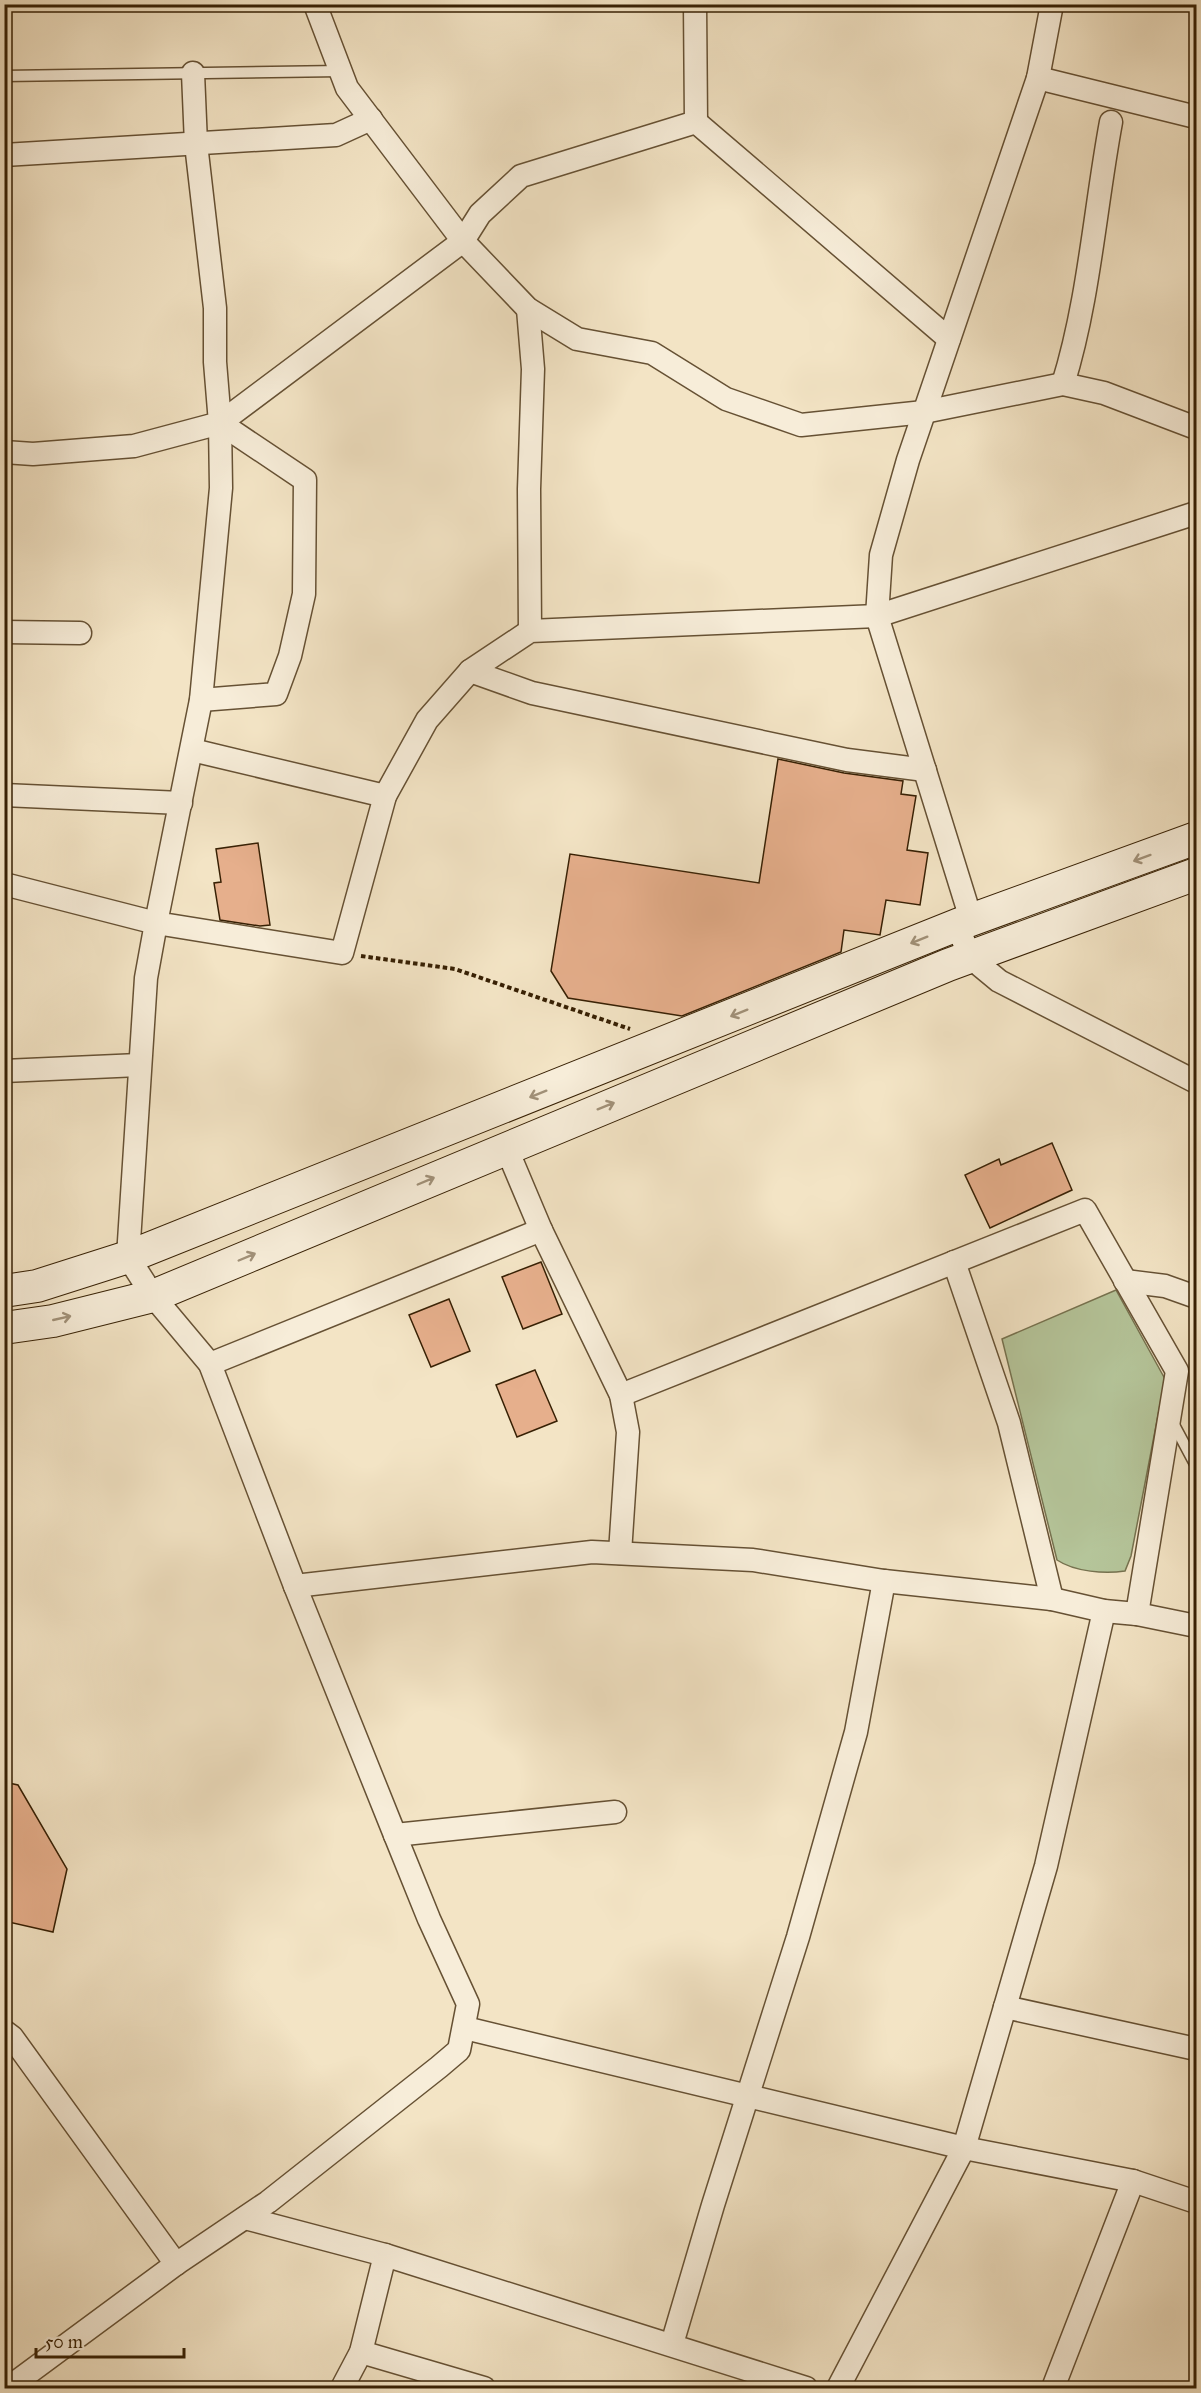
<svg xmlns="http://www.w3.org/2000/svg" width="1201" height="2393" viewBox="0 0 1201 2393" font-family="'IM FELL Great Primer',serif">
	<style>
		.green { fill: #b5c59a; stroke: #76724f; stroke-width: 1.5 }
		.building { fill: #e6af8c; stroke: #372004; stroke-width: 1.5 }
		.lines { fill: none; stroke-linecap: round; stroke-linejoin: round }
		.lane-casing { stroke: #665134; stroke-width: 13 }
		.street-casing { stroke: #665134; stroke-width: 25 }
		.secondary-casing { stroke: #372004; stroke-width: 34 }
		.path { stroke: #372004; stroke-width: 4; stroke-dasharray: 4.5 3; stroke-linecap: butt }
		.lane { stroke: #f7edd9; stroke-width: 10 }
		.street { stroke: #f7edd9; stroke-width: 22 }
		.secondary { stroke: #f7edd9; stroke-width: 32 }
		.oneway { stroke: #a19179 }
	</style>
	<rect width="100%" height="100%" fill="#f3e4c5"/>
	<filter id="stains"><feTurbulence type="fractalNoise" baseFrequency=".00333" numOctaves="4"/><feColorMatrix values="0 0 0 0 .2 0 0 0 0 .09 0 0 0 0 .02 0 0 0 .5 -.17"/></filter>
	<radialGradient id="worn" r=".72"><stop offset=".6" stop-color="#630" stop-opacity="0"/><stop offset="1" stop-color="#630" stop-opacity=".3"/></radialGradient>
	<path class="green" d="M1116 1290 1165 1379 1131 1556 1125 1571C1105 1574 1075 1572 1057 1560L1002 1339Z"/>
	<g class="building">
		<polygon points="778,759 844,773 903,781 901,794 916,796 907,850 928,853 920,905 886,900 880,935 844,930 841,952 682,1016 568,998 551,971 570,854 759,883"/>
		<polygon points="258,843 270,925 260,926 220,920 214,883 221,882 216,849"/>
		<polygon points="1052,1143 1072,1190 990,1228 965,1175 999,1159 1001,1165"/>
		<polygon points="541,1262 562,1314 523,1329 502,1277"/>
		<polygon points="449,1299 470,1351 431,1367 409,1315"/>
		<polygon points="535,1370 557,1421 517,1437 496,1385"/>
		<polygon points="4,1782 18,1785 67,1869 53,1932 4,1921"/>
	</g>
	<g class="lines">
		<g class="lane-casing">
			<g id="lane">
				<polyline points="4,76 341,71"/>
				<polyline points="1172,1421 1196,1466"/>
			</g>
		</g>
		<g class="street-casing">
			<g id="street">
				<polyline points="315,4 347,88 463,241 528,309 577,339 652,353 726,399 801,425 924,412 1063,384 1104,393 1196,428"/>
				<polyline points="1038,78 1196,117"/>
				<polyline points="696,122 949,339"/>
				<polyline points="4,155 336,135 371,119"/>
				<polyline points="528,309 533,369 529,489 530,631"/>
				<path d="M1063 384C1089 301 1095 208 1111 122"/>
				<polyline points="220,423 221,488 201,700 156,923 342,953 385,796 427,720 470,671 530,631 877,616 1196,513"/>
				<polyline points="220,423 463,241 480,214 521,176 696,122 695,4"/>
				<polyline points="4,452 33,454 134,446 220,423 215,362 215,308 196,144 193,73"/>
				<polyline points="4,632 80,633"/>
				<polyline points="470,671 532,693 847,760 925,770"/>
				<polyline points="201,700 276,694 290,656 304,594 305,480 220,423"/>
				<polyline points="192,750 385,796"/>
				<polyline points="4,795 181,803"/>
				<polyline points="4,884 156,923 146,978 128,1257 153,1296 210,1364 295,1586 395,1835 429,1919 468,2004 459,2050 439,2067 268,2202 176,2264 8,2388"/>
				<polyline points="971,919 877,616 881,555 908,460 1038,78 1052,4"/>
				<polyline points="957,925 970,957 999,981 1196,1082"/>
				<polyline points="4,1071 139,1065"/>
				<polyline points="506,1147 541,1230 621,1395 628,1432 620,1553"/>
				<polyline points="954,1262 1009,1423 1052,1599"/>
				<polyline points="1125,1281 1165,1286 1196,1297"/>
				<polyline points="210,1364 541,1230"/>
				<polyline points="621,1395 1085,1210 1177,1371 1137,1614"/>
				<polyline points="295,1586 592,1552 753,1560 884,1581 1052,1599 1104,1611 1137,1614 1196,1626"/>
				<polyline points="395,1835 615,1812"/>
				<polyline points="1005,2007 1196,2049"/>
				<polyline points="465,2028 964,2148 1133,2181 1196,2202"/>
				<polyline points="4,2031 12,2037 176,2264"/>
				<polyline points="245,2218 385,2255"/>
				<polyline points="672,2344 713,2205 798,1937 856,1732 884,1581"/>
				<polyline points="361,2352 484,2388"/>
				<polyline points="342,2388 361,2352 385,2255 806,2388"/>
				<polyline points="838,2388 964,2148 1046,1866 1104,1611"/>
				<polyline points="1053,2388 1133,2181"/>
			</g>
		</g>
		<g class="secondary-casing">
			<g id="secondary">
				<polyline points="4,1291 37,1286 128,1257 957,925 1196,838"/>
				<polyline points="4,1328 53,1321 153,1296 948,965 1196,874"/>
			</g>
		</g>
		<polyline class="path" points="361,956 455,969 630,1029"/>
		<use href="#lane" class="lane"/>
		<use href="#street" class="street"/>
		<use href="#secondary" class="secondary"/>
	</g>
	<defs><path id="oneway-shaft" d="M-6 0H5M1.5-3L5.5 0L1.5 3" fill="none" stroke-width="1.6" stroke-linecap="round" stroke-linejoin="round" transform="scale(1.5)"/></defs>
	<g class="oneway">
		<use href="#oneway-shaft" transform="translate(1142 858) rotate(160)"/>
		<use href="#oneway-shaft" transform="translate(919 940) rotate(158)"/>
		<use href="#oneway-shaft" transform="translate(739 1013) rotate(158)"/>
		<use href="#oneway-shaft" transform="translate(538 1094) rotate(158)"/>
		<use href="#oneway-shaft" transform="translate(606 1106) rotate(-22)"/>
		<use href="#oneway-shaft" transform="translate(426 1181) rotate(-23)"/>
		<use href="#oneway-shaft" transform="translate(247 1257) rotate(-23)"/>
		<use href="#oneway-shaft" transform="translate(62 1318) rotate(-13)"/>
	</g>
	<rect width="1201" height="2393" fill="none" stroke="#f3e4c5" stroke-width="24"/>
	<rect x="6" y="6" width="1189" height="2381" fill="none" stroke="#372004" stroke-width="3"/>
	<rect x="12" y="12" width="1177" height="2369" fill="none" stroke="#372004" stroke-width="1.5"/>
	<path d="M36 2348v9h148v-9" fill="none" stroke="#372004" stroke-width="3"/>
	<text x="45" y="2348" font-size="18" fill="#372004" stroke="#f7edd9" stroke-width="4.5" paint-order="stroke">50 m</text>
	<rect width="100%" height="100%" filter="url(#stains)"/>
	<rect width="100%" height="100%" fill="url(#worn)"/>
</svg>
